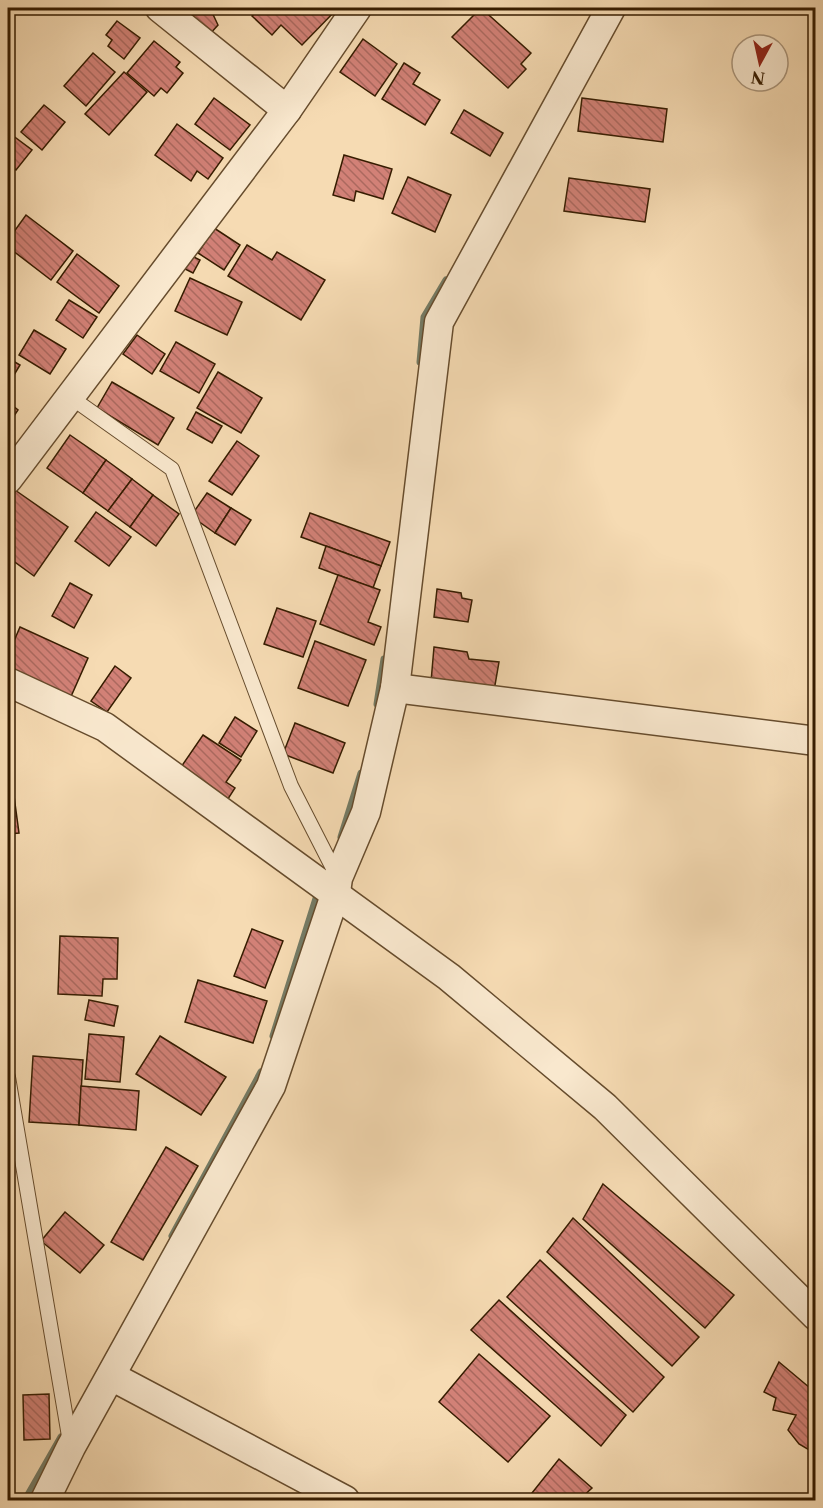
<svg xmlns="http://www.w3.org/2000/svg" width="823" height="1508" viewBox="0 0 823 1508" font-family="'Libre Caslon Text',serif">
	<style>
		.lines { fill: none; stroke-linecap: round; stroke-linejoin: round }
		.stream { stroke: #747b65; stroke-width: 7 }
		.building { fill: url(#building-back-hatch); stroke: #361c00; stroke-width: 1.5 }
		.lane-casing { stroke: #664c2d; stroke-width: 16 }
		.street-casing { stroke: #664c2d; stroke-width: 31 }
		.lane { stroke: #f9e8ce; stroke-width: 14 }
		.street { stroke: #f9e8ce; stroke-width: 28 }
	</style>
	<defs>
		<pattern id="building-back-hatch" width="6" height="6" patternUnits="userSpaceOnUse" patternTransform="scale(1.5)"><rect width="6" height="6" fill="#d28177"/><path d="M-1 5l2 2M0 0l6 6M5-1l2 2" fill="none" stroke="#ab695f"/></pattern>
	</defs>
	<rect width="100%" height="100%" fill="#f6dbb3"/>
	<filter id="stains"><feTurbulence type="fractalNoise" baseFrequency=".00333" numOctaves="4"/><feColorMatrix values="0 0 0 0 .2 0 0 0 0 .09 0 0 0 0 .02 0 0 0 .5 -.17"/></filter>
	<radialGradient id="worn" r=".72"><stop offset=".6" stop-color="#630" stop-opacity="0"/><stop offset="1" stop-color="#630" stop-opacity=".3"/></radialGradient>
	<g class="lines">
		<g class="stream">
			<polyline points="420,362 424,317 446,280"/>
			<polyline points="377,704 384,659"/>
			<polyline points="341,837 361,773"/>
			<polyline points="273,1036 318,892"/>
			<polyline points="172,1236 261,1072"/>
			<polyline points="25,1500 61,1437"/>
		</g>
	</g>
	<g class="building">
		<polygon points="178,8 210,8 218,25 209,35"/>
		<polygon points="260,8 338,8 302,45 281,25 272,35 252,16"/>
		<polygon points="481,8 531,53 521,64 526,69 508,88 452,37"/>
		<polygon points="117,21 140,38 124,59 108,46 112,40 106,35"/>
		<polygon points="363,39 397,64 375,96 340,72"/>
		<polygon points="154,41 180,62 176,67 183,73 167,93 161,88 154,96 127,73"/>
		<polygon points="93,53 115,72 86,106 64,86"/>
		<polygon points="404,63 420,73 413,84 440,100 425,125 382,99"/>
		<polygon points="124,72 147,92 109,135 85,114"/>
		<polygon points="214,98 250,125 230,150 195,124"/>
		<polygon points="582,98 667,109 663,142 578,131"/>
		<polygon points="44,105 65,122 42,150 21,132"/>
		<polygon points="464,110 503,133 490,156 451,133"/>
		<polygon points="177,124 223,158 208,179 197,171 191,181 155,155"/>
		<polygon points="8,132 32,150 16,170 8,164"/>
		<polygon points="344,155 392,169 383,199 356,191 354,201 333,195"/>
		<polygon points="408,177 451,195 435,232 392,213"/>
		<polygon points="569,178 650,189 645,222 564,211"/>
		<polygon points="26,215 73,251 51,280 8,247 8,240"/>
		<polygon points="214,228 240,245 224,270 198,253"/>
		<polygon points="247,245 272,260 277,252 325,280 301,320 228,276"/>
		<polygon points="186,253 200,260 193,273 179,266"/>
		<polygon points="77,254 119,286 99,313 57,282"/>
		<polygon points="190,278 242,302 227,335 175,311"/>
		<polygon points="69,300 97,317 83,338 56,320"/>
		<polygon points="34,330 66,349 50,374 19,355"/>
		<polygon points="137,335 165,354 152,374 123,354"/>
		<polygon points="176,342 215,364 199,393 160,371"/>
		<polygon points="8,358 20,365 8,385"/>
		<polygon points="218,372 262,398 241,433 197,408"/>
		<polygon points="112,382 174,418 158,445 97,408"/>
		<polygon points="8,402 18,410 8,425"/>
		<polygon points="196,412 222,426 212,443 187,429"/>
		<polygon points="70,435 106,460 83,493 47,468"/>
		<polygon points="237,441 259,456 232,495 209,481"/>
		<polygon points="106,460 132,479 108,511 83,493"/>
		<polygon points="132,479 153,495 130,527 108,511"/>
		<polygon points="15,490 68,527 34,576 8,557 8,501"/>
		<polygon points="207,493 231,508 215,533 191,516"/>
		<polygon points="153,495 179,514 156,546 130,527"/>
		<polygon points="231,508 251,520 235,545 215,533"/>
		<polygon points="96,512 131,537 109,566 75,541"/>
		<polygon points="310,513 390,542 381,566 301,537"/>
		<polygon points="326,546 381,566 373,588 319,568"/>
		<polygon points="338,575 380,590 368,622 381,627 374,645 320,624"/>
		<polygon points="70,583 92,595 74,628 52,616"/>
		<polygon points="437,589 461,593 462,598 472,600 468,622 434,617"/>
		<polygon points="277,608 316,621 303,657 264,644"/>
		<polygon points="20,627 88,658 69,701 8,673 8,655"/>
		<polygon points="315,641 366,660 348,706 298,688"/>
		<polygon points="434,647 467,652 469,659 499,662 494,691 431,682"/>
		<polygon points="115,666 131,678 107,712 91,701"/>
		<polygon points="235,717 257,731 241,757 219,743"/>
		<polygon points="295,723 345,743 333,773 283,754"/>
		<polygon points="203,735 241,760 226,782 235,788 226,802 179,770"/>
		<polygon points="14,796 19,833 8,834 8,797"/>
		<polygon points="252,929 283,941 265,988 234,976"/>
		<polygon points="60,936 118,938 117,979 103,979 102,996 58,994"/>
		<polygon points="198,980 267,1001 253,1043 185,1022"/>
		<polygon points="89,1000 118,1006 114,1026 85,1020"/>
		<polygon points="89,1034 124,1037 120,1082 85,1079"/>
		<polygon points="160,1036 226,1077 201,1115 136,1074"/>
		<polygon points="33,1056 83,1060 79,1125 29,1122"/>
		<polygon points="81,1086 139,1091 136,1130 79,1125"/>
		<polygon points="166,1147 198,1166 143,1260 111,1242"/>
		<polygon points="603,1184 734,1295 705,1328 583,1219"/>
		<polygon points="65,1212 104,1245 80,1273 41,1241"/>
		<polygon points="573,1218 699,1337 672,1366 547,1252"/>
		<polygon points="540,1260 664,1377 633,1412 507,1297"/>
		<polygon points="499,1300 626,1415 601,1446 471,1330"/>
		<polygon points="479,1354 550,1416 508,1462 439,1402"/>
		<polygon points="779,1362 816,1393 816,1454 799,1444 788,1430 796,1415 773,1410 776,1398 764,1392"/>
		<polygon points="49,1394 50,1439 24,1440 23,1395"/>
		<polygon points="559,1459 592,1488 579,1500 539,1500 532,1493"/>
	</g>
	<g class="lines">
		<g class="lane-casing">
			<g id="lane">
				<polyline points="69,396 172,469 291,786 337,876"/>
				<polyline points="8,1077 70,1442"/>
			</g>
		</g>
		<g class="street-casing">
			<g id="street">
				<polyline points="160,8 287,110"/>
				<polyline points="8,479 287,110 357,8"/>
				<polyline points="8,682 105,727 449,977 605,1107 816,1316"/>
				<polyline points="395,688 816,741"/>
				<polyline points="111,1376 345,1500"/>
				<polyline points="45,1500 71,1447 271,1086 336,892 338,878 366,812 395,688 439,322 611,8"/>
			</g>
		</g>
		<use href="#lane" class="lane"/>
		<use href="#street" class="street"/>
	</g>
	<rect width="823" height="1508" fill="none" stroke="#f6dbb3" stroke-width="30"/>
	<rect x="9" y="9" width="805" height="1490" fill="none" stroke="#361c00" stroke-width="3"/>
	<rect x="15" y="15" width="793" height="1478" fill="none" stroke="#361c00" stroke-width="1.5"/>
	<g transform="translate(760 63) rotate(188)"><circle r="28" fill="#f9e8ce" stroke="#ab967c" stroke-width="1.5"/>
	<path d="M0-4.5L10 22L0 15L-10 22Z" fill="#8f2418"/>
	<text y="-9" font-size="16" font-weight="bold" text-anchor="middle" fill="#361c00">N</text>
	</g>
	<rect width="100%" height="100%" filter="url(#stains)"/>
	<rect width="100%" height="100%" fill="url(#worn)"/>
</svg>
